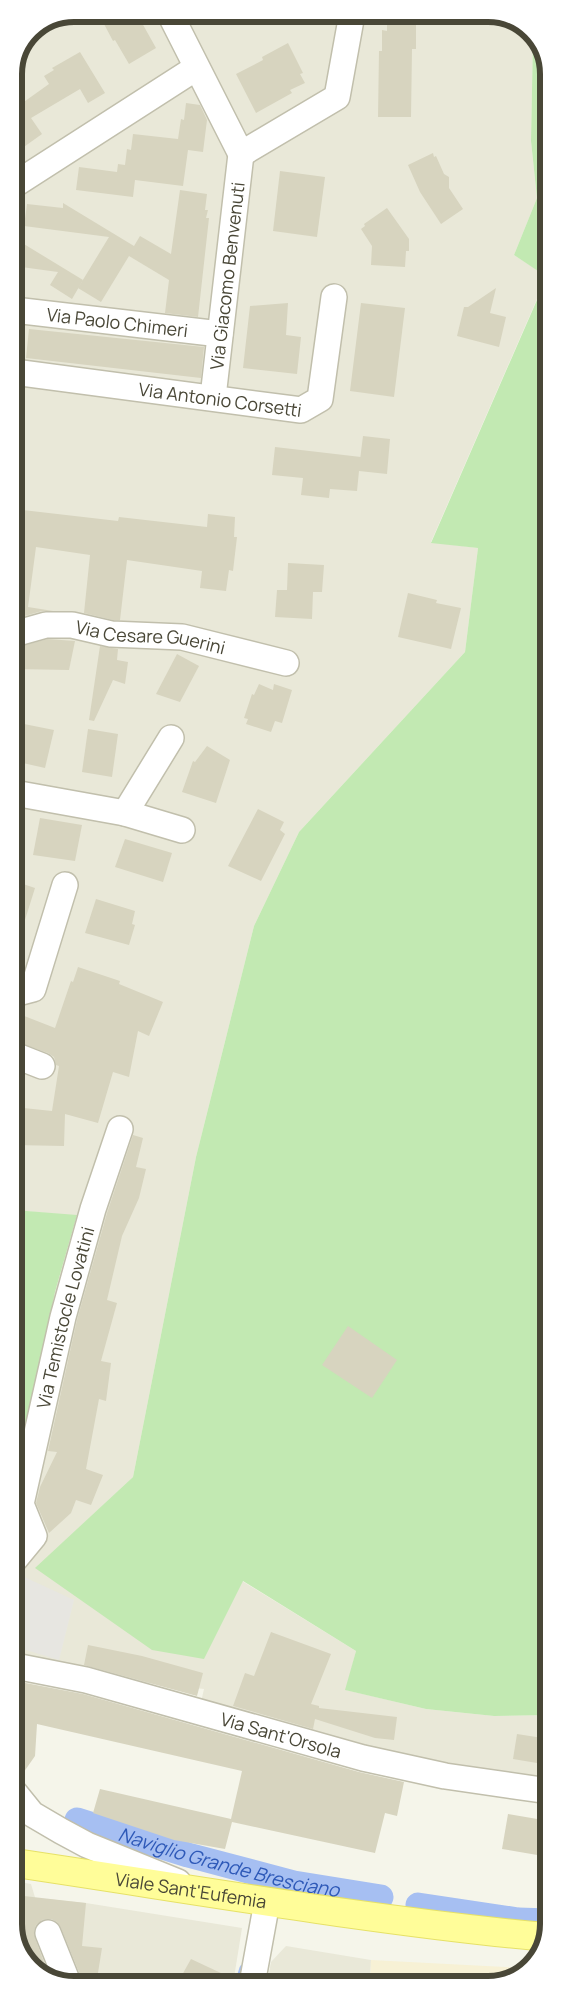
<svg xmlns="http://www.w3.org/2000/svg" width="563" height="1998" viewBox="0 0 563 1998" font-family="Manrope,sans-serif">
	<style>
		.residential { fill: #e9e8d8 }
		.commercial { fill: #f7f1d5 }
		.green { fill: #c2e9b2 }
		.parking { fill: #e7e6e1 }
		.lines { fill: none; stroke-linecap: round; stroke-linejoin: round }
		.stream { stroke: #a6bff2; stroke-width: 7 }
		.canal { stroke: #a6bff2; stroke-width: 25 }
		.building { fill: #d7d4bf }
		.minor-casing { stroke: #c1bfac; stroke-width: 28 }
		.major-casing { stroke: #e6e167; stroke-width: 30 }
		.minor { stroke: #fff; stroke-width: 25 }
		.major { stroke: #fffd99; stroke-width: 28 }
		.labels { text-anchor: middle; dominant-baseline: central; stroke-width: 4; stroke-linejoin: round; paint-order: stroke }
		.street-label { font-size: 18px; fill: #494737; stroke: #fff }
		.water-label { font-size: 19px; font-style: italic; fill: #2e59b8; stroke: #fff }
		.rim { fill: none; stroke: #494737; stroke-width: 6 }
	</style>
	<rect width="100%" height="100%" fill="#f5f5ea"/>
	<g class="residential">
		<polygon points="74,14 496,14 529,29 533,37 531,141 537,198 514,255 547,276 431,542 478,548 465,652 299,832 254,926 196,1157 133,1477 36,1568 242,1581 356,1651 346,1690 426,1709 494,1716 549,1715 549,1782 403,1761 201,1702 204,1689 139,1682 15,1652 15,1490 55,1292 77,1216 14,1210 14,74 32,31"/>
		<polygon points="15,1881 31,1884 60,1980 34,1969 15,1936"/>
		<polygon points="47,1899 86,1903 242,1928 233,1984 75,1984"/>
		<polygon points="286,1946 371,1960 370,1983 267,1984 271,1962"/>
	</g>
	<polygon class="commercial" points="371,1960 524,1968 501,1983 370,1983"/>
	<g class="green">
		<polygon points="533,37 548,62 549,1715 494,1716 426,1709 345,1690 356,1651 243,1581 204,1659 152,1650 35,1568 133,1477 196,1157 254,926 299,832 465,652 478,548 431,543 547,277 514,255 537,198 531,141"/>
		<polygon points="14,1210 77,1215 55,1292 15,1491"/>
	</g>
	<polygon class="parking" points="20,1575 74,1600 59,1660 16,1647"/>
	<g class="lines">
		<polyline class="stream" points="238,1984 243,1968"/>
		<g class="canal">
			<path id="s1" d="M77 1820 188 1855 294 1883 381 1897"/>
			<polyline points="418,1905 518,1920 549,1921"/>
		</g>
	</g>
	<g class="building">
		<polygon points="122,14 137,14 156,48 129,64 115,40 113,41 104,24"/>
		<polygon points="387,14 416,14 416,49 412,49 411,117 378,117 379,51 382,51 382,30 387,31"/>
		<polygon points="288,43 303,73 300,74 305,83 290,90 292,93 256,113 236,74 263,60 262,57"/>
		<polygon points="80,52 105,93 88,103 80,89 31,118 42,134 14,154 14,93 21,104 49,84 44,76 54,70 52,68"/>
		<polygon points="186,103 200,105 207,120 203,152 188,150 183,186 135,180 133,197 76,190 79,167 117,172 118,164 125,165 127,149 131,150 133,134 178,139 181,119 184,120"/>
		<polygon points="433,153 434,157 436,156 444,174 449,177 449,188 463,209 441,224 420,192 408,165"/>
		<polygon points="280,171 325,177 317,237 273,231"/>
		<polygon points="180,190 207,194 205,210 208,210 206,218 209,218 198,317 165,313 169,280 129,256 101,302 78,288 109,237 24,226 27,204 63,208 63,203 134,246 140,236 171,254"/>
		<polygon points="387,208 409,239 409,251 406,251 405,267 371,265 372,246 361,229 365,226 364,224"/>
		<polygon points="14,238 83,280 72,299 50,285 58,272 14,266"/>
		<polygon points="496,288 490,313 506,317 499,347 457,336 464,307 468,307"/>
		<polygon points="288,303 286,335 301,337 297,374 243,368 250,306"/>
		<polygon points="361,303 405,308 394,397 350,391"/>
		<polygon points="29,329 204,347 201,378 26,358"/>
		<polygon points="363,436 390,439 387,474 359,471 357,491 330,489 329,498 301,495 303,478 272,475 275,447 361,457 360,460"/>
		<polygon points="14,509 118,521 119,517 207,527 208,514 235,517 234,537 237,537 233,571 229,570 226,591 200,588 202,571 127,560 120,620 113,620 84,613 90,555 36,547 28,607 53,611 42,611 14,619"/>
		<polygon points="288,563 324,565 322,592 313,592 312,619 275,617 277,590 287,590"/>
		<polygon points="408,593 437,600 436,603 461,608 451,649 398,637"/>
		<polygon points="48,639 75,641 69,670 14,669 14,648"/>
		<polygon points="100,646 118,649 117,660 128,662 125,684 113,680 94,721 89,720"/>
		<polygon points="177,654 199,666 180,702 156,694"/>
		<polygon points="259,684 273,690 274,684 292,690 282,723 275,721 271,732 246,724 248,719 244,718 252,694 254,695"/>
		<polygon points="14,722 54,730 45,768 14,761"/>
		<polygon points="88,729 118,734 112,777 82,772"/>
		<polygon points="207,746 230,760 216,803 182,792 193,761 195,762"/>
		<polygon points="258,809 284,822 280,830 285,834 261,881 228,866"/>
		<polygon points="40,818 82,825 75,861 33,855"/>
		<polygon points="125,839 172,853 163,882 115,867"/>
		<polygon points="14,881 35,888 19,939 14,939"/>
		<polygon points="96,899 135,911 132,924 135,925 129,945 85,933"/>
		<polygon points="78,967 120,981 119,984 163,1002 149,1036 138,1031 129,1077 113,1072 98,1123 65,1114 64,1146 14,1145 14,1107 52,1111 59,1066 56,1065 54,1057 48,1053 14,1041 14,1012 55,1028 71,981 73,982"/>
		<polygon points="133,1135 143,1138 136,1167 146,1169 139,1198 122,1236 107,1300 117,1303 101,1361 111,1363 106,1401 99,1399 86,1469 103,1475 91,1505 76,1500 71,1513 49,1533 36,1503 40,1487 57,1452 48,1451 77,1320 107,1213"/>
		<polygon points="348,1326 397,1360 372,1398 322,1365"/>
		<polygon points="271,1632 331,1654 311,1704 319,1706 319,1708 397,1717 394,1740 375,1738 315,1719 313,1729 233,1706 245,1673 254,1676"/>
		<polygon points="88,1645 142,1656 203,1673 197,1696 84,1665"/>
		<polygon points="15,1681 83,1694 359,1772 404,1782 397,1816 385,1813 375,1853 232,1822 225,1849 174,1840 93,1813 100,1789 231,1819 242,1771 37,1724 35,1756 19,1779 15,1779"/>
		<polygon points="517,1734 549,1739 549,1765 513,1759"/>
		<polygon points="508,1814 549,1821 549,1857 502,1849"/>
		<polygon points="24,1896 86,1903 82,1946 102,1948 97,1979 81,1977 61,1928 57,1922 51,1919 42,1920 36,1925 34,1931 35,1938 48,1973 34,1969 15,1936 15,1903"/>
		<polygon points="191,1959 238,1981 238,1984 177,1984"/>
	</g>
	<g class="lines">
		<g class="minor-casing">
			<g id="minor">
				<polyline points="170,14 241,154 337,97 352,14"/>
				<polyline points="14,185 196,68"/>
				<path id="s2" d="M14 310 220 334"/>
				<path id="s3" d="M14 372 301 410 320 399 334 297"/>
				<path id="s4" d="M213 397 241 154"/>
				<path id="s5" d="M14 634 46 625H72L111 634 182 637 286 663"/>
				<polyline points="14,793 125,813 182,830"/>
				<polyline points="125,813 171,738"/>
				<polyline points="14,994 33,989 65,885"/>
				<polyline points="14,1055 42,1066"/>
				<path id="s6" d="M15 1559 34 1536 21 1504 63 1317 93 1209 120 1129"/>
				<path id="s7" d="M15 1666 86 1680 363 1758 445 1776 549 1791"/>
				<polyline points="15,1793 32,1814 61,1831 87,1845 178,1882"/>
				<polyline points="48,1933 68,1983"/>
				<polyline points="252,1984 267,1902"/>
			</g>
		</g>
		<g class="major-casing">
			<g id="major">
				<path id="s8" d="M15 1863C191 1889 367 1920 545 1937"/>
			</g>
		</g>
		<use href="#minor" class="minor"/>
		<use href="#major" class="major"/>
	</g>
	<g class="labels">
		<g class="street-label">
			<text stroke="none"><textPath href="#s4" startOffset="122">Via Giacomo Benvenuti</textPath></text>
			<text stroke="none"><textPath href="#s2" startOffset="104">Via Paolo Chimeri</textPath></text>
			<text stroke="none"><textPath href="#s3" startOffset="208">Via Antonio Corsetti</textPath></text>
			<text stroke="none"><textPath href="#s5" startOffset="139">Via Cesare Guerini</textPath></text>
			<text stroke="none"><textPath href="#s6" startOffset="256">Via Temistocle Lovatini</textPath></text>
			<text stroke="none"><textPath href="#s7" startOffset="275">Via Sant'Orsola</textPath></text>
			<text stroke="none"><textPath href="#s8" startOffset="178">Viale Sant'Eufemia</textPath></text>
		</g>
		<g class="water-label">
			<text stroke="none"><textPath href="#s1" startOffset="158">Naviglio Grande Bresciano</textPath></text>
		</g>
	</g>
	<path d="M0 0H563V1998H0ZM74 22H488A52 52 0 0 1 540 74V1924A52 52 0 0 1 488 1976H74A52 52 0 0 1 22 1924V74A52 52 0 0 1 74 22Z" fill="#fff" fill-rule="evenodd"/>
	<path class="rim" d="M74 22H488A52 52 0 0 1 540 74V1924A52 52 0 0 1 488 1976H74A52 52 0 0 1 22 1924V74A52 52 0 0 1 74 22Z"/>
</svg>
